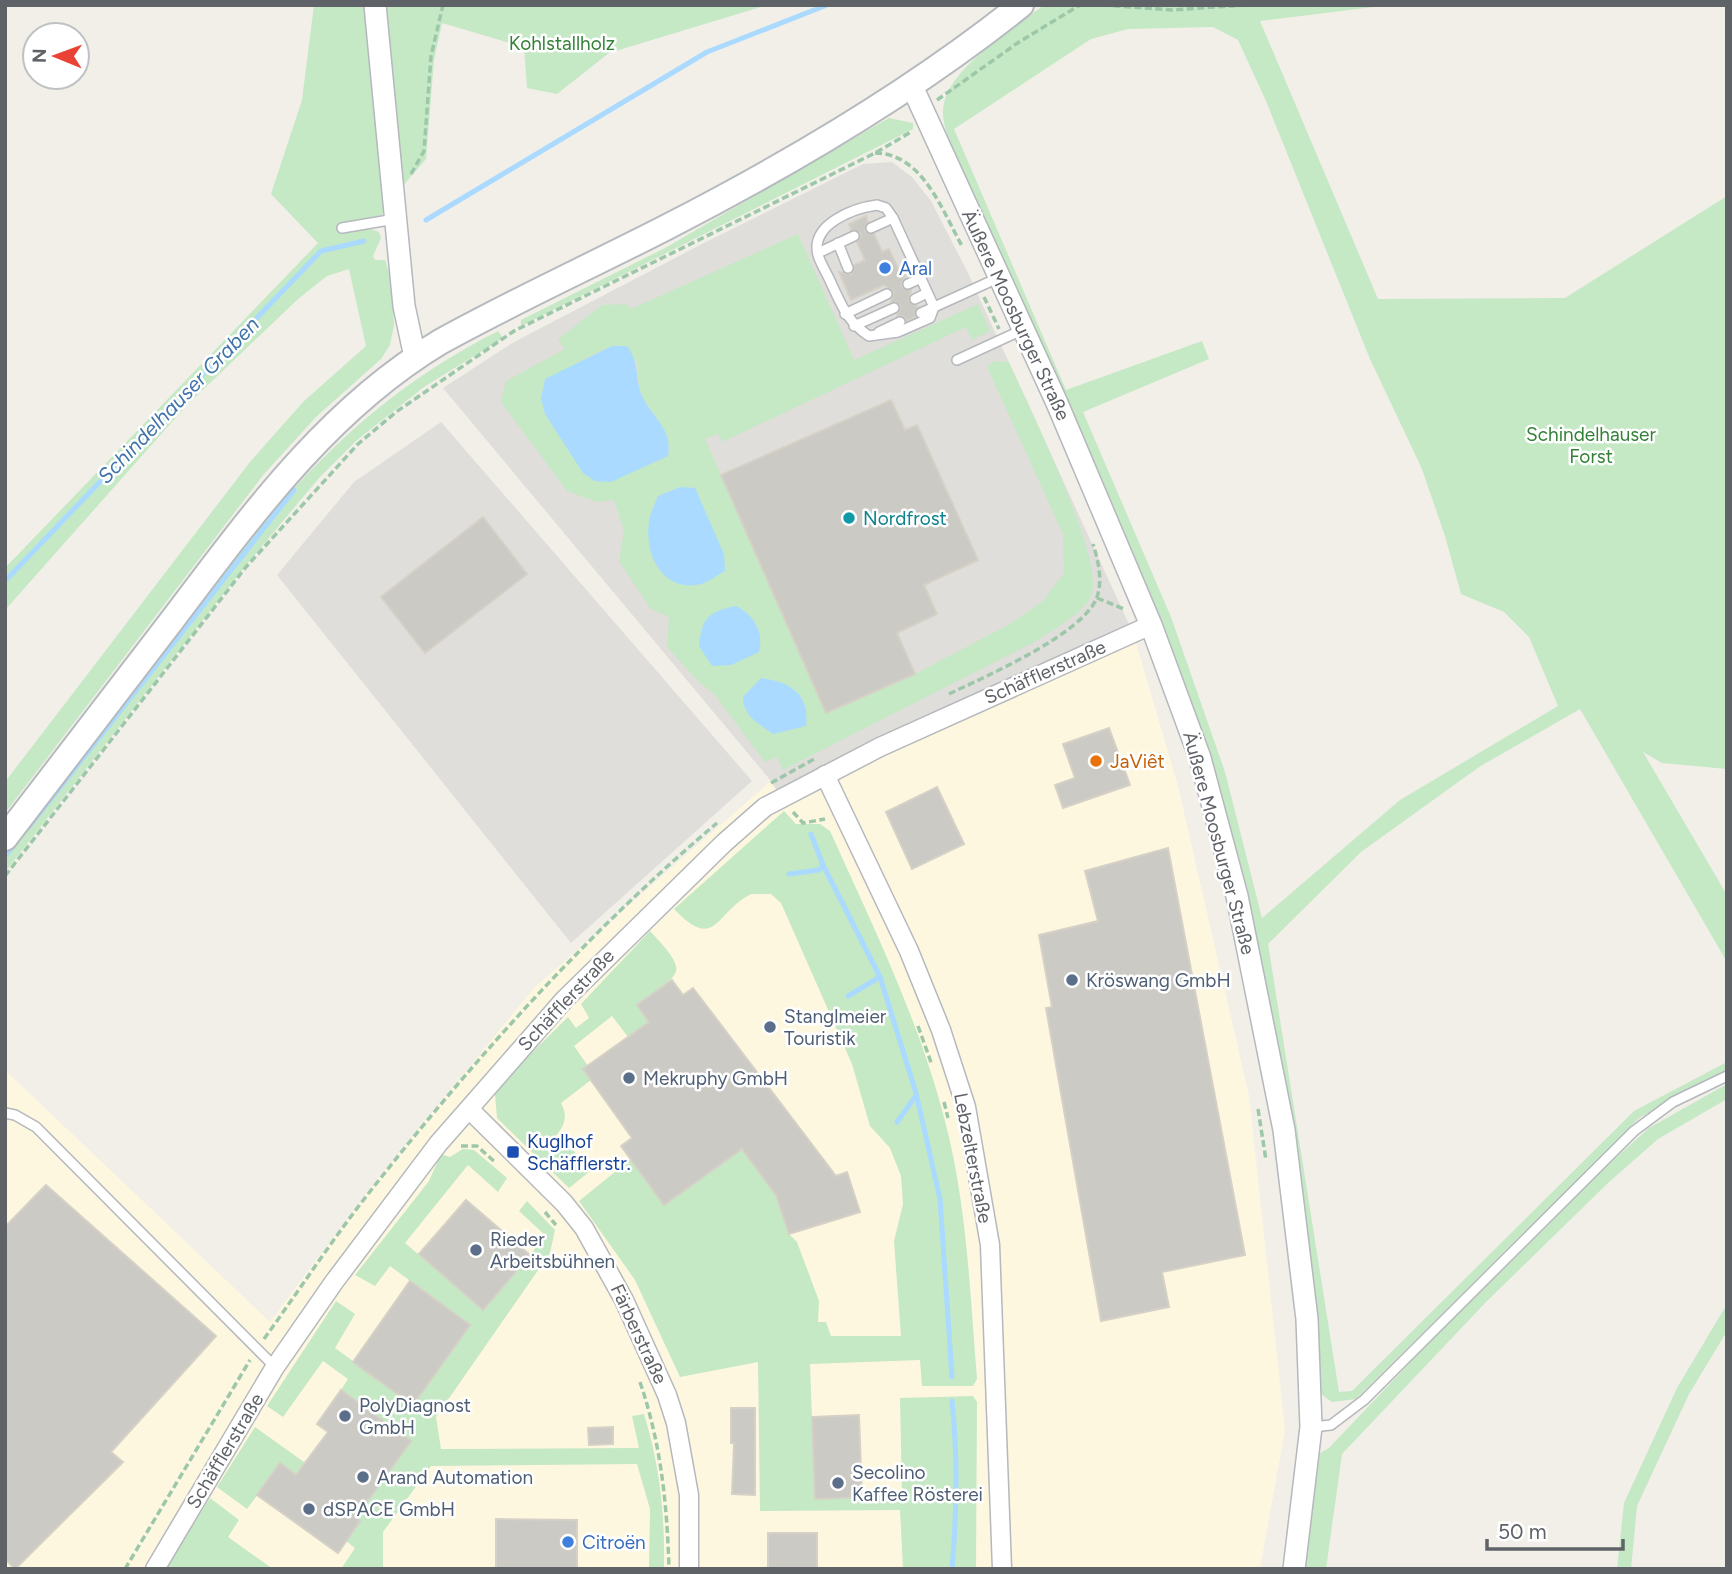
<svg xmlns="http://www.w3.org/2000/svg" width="1732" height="1574" viewBox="0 0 1732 1574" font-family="Figtree,sans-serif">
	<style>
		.commercial { fill: #fef7e0 }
		.industrial { fill: #e0deda }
		.green { fill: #c5e8c5; fill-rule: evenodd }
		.water { fill: #aadaff }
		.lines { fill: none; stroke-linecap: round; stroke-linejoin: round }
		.stream { stroke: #aadaff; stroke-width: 5 }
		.building { fill: #cccac5; stroke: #d6d1c6; stroke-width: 2 }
		.service-casing { stroke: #b5b8bc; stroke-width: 12 }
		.minor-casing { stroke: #b5b8bc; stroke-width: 21 }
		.tertiary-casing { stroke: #b5b8bc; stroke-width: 24 }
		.secondary-casing { stroke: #b6babf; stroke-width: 28 }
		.path { stroke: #9cc7a9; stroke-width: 3.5; stroke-dasharray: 7 3.5; stroke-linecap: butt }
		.service { stroke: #fff; stroke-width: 9 }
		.minor { stroke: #fff; stroke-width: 18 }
		.tertiary { stroke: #fff; stroke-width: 21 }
		.secondary { stroke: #fff; stroke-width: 24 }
		.shop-dot { fill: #3f7fe0; stroke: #fff; stroke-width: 2.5 }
		.culture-dot { fill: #0f9aa8; stroke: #fff; stroke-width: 2.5 }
		.food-dot { fill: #e8710a; stroke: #fff; stroke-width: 2.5 }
		.service-dot { fill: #5c6f8a; stroke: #fff; stroke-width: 2.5 }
		.transit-dot { fill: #1a4fb4; stroke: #fff; stroke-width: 2.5 }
		.labels { text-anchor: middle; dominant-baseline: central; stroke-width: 5; stroke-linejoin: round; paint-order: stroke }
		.park-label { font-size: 19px; fill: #348238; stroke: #fff }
		.shop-label { font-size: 19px; fill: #366cbe; stroke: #fff; text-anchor: start }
		.street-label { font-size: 19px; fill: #5f6368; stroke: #fff }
		.culture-label { font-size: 19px; fill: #0d838f; stroke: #fff; text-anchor: start }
		.food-label { font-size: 19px; fill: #c56008; stroke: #fff; text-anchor: start }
		.service-label { font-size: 19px; fill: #4e5e75; stroke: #fff; text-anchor: start }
		.transit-label { font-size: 19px; fill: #164399; stroke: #fff; text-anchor: start }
		.water-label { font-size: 21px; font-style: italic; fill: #4174aa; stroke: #fff }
	</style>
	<rect width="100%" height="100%" fill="#f1efe8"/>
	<polygon class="commercial" points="1133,633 1178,786 1249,1096 1285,1430 1260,1569 5,1569 5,1070 270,1322 375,1182 534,988 771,781 781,797"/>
	<g class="industrial">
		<polygon points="892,162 912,177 931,201 967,271 1133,633 781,798 771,781 443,388 514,342 702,244 863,164"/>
		<polygon points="441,422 752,781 571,943 277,575 354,482"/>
	</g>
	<g class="green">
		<polygon points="314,5 365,5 385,205 382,215 365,219 363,226 379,232 381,238 373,256 375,260 385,260 392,283 394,325 390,345 381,359 317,416 264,474 5,813 5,782 250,462 303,402 366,346 349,269 327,276 298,299 187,405 5,610 5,568 318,243 271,194 302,100"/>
		<polygon points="384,5 767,5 609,53 557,94 527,88 524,47 442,23 434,60 426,159 395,195 399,165"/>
		<path d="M1044 5H1390L1260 21 1378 299 1565 298 1727 196V769L1662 763 1643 752 1727 895V962L1580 709 1479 767 1361 852 1268 944 1339 1392 1352 1391 1634 1111 1727 1062V1071L1639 1118 1356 1399 1332 1402 1321 1394 1305 1227 1211 772 1151 595 1071 410 954 156C949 139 940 121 944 103 953 65 1014 29 1044 5ZM1213 27 1238 40 1266 101 1370 359 1422 469 1445 536 1461 594 1504 612 1529 637 1558 706 1400 800 1262 918 1225 772 1171 617 1083 412 1209 359 1202 341 1066 390 954 129 1091 39 1128 29Z"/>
		<polygon points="889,118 913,123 913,129 521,326 521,320 665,248"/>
		<path d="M798 234 854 360 978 304 990 331 972 340 966 327 722 442 718 434 705 439 826 713 915 674 1010 624 1044 600 1064 573 1063 534 987 367 994 361 1009 362C1026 401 1107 562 1091 596 1082 614 1054 629 1038 640L783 770 777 757 765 762 715 695 698 681 667 647 669 617 651 609 619 561 624 531 614 500 597 502 567 491 501 402 506 381 565 349 558 339 602 305 626 304 631 309ZM636 359C638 370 638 387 642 397 652 419 673 429 668 456L545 414Z"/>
		<path d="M498 331 503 338 424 387 357 440 319 478 247 564 5 872V851C65 772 126 693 188 616 283 496 358 402 498 331Z"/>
		<path d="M784 811 796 824H820L830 831C873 926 919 1020 945 1121 967 1205 970 1293 977 1379L973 1386H922L920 1360 810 1364 815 1498 902 1495 900 1398 973 1396 977 1402 976 1569H903L900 1510 760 1511 758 1362 680 1377 635 1280 579 1201 631 1159 664 1205 636 1032 628 1037 612 1016 574 1046 588 1066 583 1070 591 1080 561 1103C570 1119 562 1130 550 1142L557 1152 569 1144 589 1172 569 1188 497 1118 495 1094 503 1081 568 1017 576 1028 589 1018 581 1004 650 931C694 978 678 971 637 1006L776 1195 789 1234 797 1242 819 1301 818 1322H826L831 1336H901L894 1241 903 1204 901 1176 890 1148 870 1126 852 1064 781 903 771 894H751C715 912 716 953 674 909Z"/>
		<polygon points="1727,1084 1727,1099 1658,1139 1609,1182 1486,1302 1342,1454 1326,1569 1304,1569 1320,1453 1329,1448 1476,1293 1600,1172 1649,1128"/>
		<path d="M463 1149 474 1150 507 1178 498 1192 468 1165 405 1243 483 1309 546 1236 519 1211 527 1201 555 1230 550 1253 436 1417 441 1449 639 1448 632 1416 644 1414C660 1465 665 1515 664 1569H649L650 1509 637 1464 431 1466 383 1532V1569H341L355 1548 346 1541 360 1521 280 1464 247 1509 217 1487 255 1427 304 1462 308 1459 366 1502 411 1441 341 1390 348 1379 323 1361 283 1417 267 1406 336 1301 355 1314 335 1348 413 1405 470 1325 390 1266 375 1286 355 1275 429 1181 441 1154 450 1157Z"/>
		<polygon points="1727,1304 1727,1331 1689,1394 1637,1506 1631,1569 1617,1569 1624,1503 1677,1388"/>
		<polygon points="210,1498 239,1520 228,1537 273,1569 165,1569"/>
	</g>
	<g class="water">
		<path d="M612 346H627C641 365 634 380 643 398 654 419 673 430 668 456L611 482 595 481 583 473 545 414 541 399 545 379Z"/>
		<path d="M680 487 695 488 724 554 725 571C717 575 709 582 701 584 663 593 644 555 649 522 650 513 655 504 658 496Z"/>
		<path d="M736 606C754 615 764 632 759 652L731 665 712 666 699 646C702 617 708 612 736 606Z"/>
		<path d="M761 678C790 682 810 693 806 726L773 734C759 724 743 716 743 697Z"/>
	</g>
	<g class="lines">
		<g class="stream">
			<polyline points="426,220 707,52 827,5"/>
			<polyline points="5,581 321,251 364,241"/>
			<polyline points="28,828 294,490"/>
			<polyline points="811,834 823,865 880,977 916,1093 940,1199 952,1377"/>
			<polyline points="5,856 15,844"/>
			<polyline points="789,874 819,870 823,865"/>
			<polyline points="848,996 880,977"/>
			<polyline points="897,1122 915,1097"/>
			<path d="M952 1569C957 1512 958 1458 952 1401"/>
		</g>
	</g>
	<g class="building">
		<polygon points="866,216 868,222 865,231 874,234 882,252 889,249 902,277 905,276 901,286 911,290 909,301 918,307 915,317 907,321 903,316 897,316 901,306 891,302 894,292 884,285 851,300 839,272 851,274 854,265 865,260 857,242 861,234 851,230 849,224"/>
		<polygon points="891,400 905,430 917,425 978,560 924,585 937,614 897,633 915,674 826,713 721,475"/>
		<polygon points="483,517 527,574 425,653 381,597"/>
		<polygon points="1109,728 1130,785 1063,808 1055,785 1075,778 1063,744"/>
		<polygon points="937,787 964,844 912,869 886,812"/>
		<polygon points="1168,848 1245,1255 1162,1272 1169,1307 1101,1321 1046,1008 1052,1007 1039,935 1098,921 1085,871"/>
		<polygon points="672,980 683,995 693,988 836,1176 847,1172 860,1212 789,1234 776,1195 742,1149 664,1205 621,1146 632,1138 583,1069 649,1022 637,1005"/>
		<polygon points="46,1185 216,1336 111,1452 123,1462 15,1569 5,1559 5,1227"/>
		<polygon points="466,1200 530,1255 483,1310 419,1254"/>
		<polygon points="410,1281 470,1325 413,1405 353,1362"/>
		<polygon points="341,1390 411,1441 356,1517 360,1521 338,1553 257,1495 280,1463 296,1475 328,1432 317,1424"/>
		<polygon points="731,1408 755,1408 755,1495 732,1494 734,1443 731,1443"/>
		<polygon points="859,1415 862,1497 815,1499 812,1417"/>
		<polygon points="613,1427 613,1444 589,1445 588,1428"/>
		<polygon points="496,1519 577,1520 577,1569 496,1569"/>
		<rect x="768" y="1533" width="49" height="36"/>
	</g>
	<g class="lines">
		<g class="service-casing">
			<g id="service">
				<path d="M877 205 886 208 893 218 934 307 930 318 898 332 869 336C849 323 842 307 832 285 828 275 821 265 818 255 810 224 854 208 877 205Z"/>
				<polyline points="342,228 395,219"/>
				<polyline points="871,228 893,218"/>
				<polyline points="838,243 848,268"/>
				<polyline points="818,253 854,236"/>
				<polyline points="908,284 921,278"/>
				<polyline points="915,299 927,293"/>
				<polyline points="921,313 998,278"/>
				<polyline points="845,314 887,294"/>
				<polyline points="854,326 894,308"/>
				<polyline points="879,332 900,322"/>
				<polyline points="957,360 1022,330"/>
				<polyline points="5,1113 15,1115 36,1127 275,1367"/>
				<polyline points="1312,1427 1331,1425 1364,1400 1634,1131 1673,1102 1727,1076"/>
			</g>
		</g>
		<g class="minor-casing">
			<g id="minor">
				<polyline points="825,775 909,951 941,1030 966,1107 990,1245 1002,1569"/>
				<polyline points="469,1109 564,1203 584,1228 624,1300 667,1395 676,1423 689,1495 689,1569"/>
				<polyline points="155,1569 275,1367 334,1282 438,1144 564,1000 724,843 765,807 880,747 1151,625"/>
			</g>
		</g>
		<g class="tertiary-casing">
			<g id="tertiary">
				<polyline points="375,5 404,306 415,357"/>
				<polyline points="911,84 1057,403 1151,625 1200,758 1237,896 1284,1130 1307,1319 1311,1427 1294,1569"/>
			</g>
		</g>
		<g class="secondary-casing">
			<path id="secondary" d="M5 838C61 765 117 692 173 619 251 516 327 410 440 342 514 301 591 266 667 227 786 166 916 89 1021 5"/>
		</g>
		<g class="path">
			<polyline points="1103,5 1172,10 1246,5"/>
			<polyline points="937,100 1019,42 1080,5"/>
			<path d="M875 153C922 153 942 210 962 246"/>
			<polyline points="411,174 424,151 431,56 443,5"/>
			<polyline points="984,297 999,329"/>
			<polyline points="1097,598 1124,609"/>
			<path d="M949 694C984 677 1084 634 1097 597 1103 580 1098 560 1093 544"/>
			<polyline points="771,783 816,758"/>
			<polyline points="793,812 803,823 825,819"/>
			<polyline points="5,876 246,567 358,444 396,412 514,331 875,153 911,132"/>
			<polyline points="918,1026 932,1065"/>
			<polyline points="944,1102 948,1118"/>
			<polyline points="1258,1109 1266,1160"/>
			<polyline points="461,1146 477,1146 495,1162"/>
			<polyline points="545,1212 556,1225"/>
			<path d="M264 1339C300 1289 334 1237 372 1189 475 1058 590 930 717 823"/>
			<path d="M640 1382C661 1444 667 1503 669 1569"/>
			<polyline points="125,1569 250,1360"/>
		</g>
		<use href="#service" class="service"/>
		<use href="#minor" class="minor"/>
		<use href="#tertiary" class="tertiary"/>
		<use href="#secondary" class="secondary"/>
	</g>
	<g class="shop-dot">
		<circle cx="885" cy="268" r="7"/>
		<circle cx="568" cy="1542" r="7"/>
	</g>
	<circle class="culture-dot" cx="849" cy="518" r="7"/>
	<circle class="food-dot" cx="1096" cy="761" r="7"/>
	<g class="service-dot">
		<circle cx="1072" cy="980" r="7"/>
		<circle cx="770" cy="1027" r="7"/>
		<circle cx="629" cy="1078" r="7"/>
		<circle cx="476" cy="1250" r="7"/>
		<circle cx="345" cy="1416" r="7"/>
		<circle cx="363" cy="1477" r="7"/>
		<circle cx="838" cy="1483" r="7"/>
		<circle cx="309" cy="1509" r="7"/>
	</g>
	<rect class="transit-dot" x="506" y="1145" width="14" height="14" rx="3.5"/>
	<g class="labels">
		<g class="park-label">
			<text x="562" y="43">Kohlstallholz</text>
			<text x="1591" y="434">Schindelhauser<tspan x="1591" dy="22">Forst</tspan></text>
		</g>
		<g class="shop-label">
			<text x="899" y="268">Aral</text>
			<text x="582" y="1542">Citroën</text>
		</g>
		<g class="street-label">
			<text transform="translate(1016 315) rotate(65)">Äußere Moosburger Straße</text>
			<text transform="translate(1045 672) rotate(-24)">Schäfflerstraße</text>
			<text transform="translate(1219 843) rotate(75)">Äußere Moosburger Straße</text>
			<text transform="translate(566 1000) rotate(-47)">Schäfflerstraße</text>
			<text transform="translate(973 1158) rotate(79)">Lebzelterstraße</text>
			<text transform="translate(639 1334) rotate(65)">Färberstraße</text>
			<text transform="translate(225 1451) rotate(-59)">Schäfflerstraße</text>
		</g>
		<g class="culture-label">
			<text x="863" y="518">Nordfrost</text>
		</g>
		<g class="food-label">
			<text x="1110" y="761">JaViêt</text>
		</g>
		<g class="service-label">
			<text x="1086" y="980">Kröswang GmbH</text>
			<text x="784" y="1016">Stanglmeier<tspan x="784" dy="22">Touristik</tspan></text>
			<text x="643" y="1078">Mekruphy GmbH</text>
			<text x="490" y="1239">Rieder<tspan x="490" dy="22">Arbeitsbühnen</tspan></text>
			<text x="359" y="1405">PolyDiagnost<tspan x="359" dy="22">GmbH</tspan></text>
			<text x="852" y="1472">Secolino<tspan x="852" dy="22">Kaffee Rösterei</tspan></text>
			<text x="377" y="1477">Arand Automation</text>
			<text x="323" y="1509">dSPACE GmbH</text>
		</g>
		<g class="transit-label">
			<text x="527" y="1141">Kuglhof<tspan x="527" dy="22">Schäfflerstr.</tspan></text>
		</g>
		<g class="water-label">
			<text transform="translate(178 400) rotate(-46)">Schindelhauser Graben</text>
		</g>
	</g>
	<rect width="1732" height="1574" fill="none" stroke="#5f6368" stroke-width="14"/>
	<g transform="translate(56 56) rotate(271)"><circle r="33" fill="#ffffff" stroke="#bfc1c3" stroke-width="2"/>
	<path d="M0-5L12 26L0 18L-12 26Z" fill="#ea4335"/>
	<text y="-10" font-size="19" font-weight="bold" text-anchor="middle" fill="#5f6368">N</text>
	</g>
	<path d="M1487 1539v10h136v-10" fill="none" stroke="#5f6368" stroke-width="3.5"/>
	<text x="1498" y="1539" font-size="21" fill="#5f6368" stroke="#ffffff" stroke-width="5" paint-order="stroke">50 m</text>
</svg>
